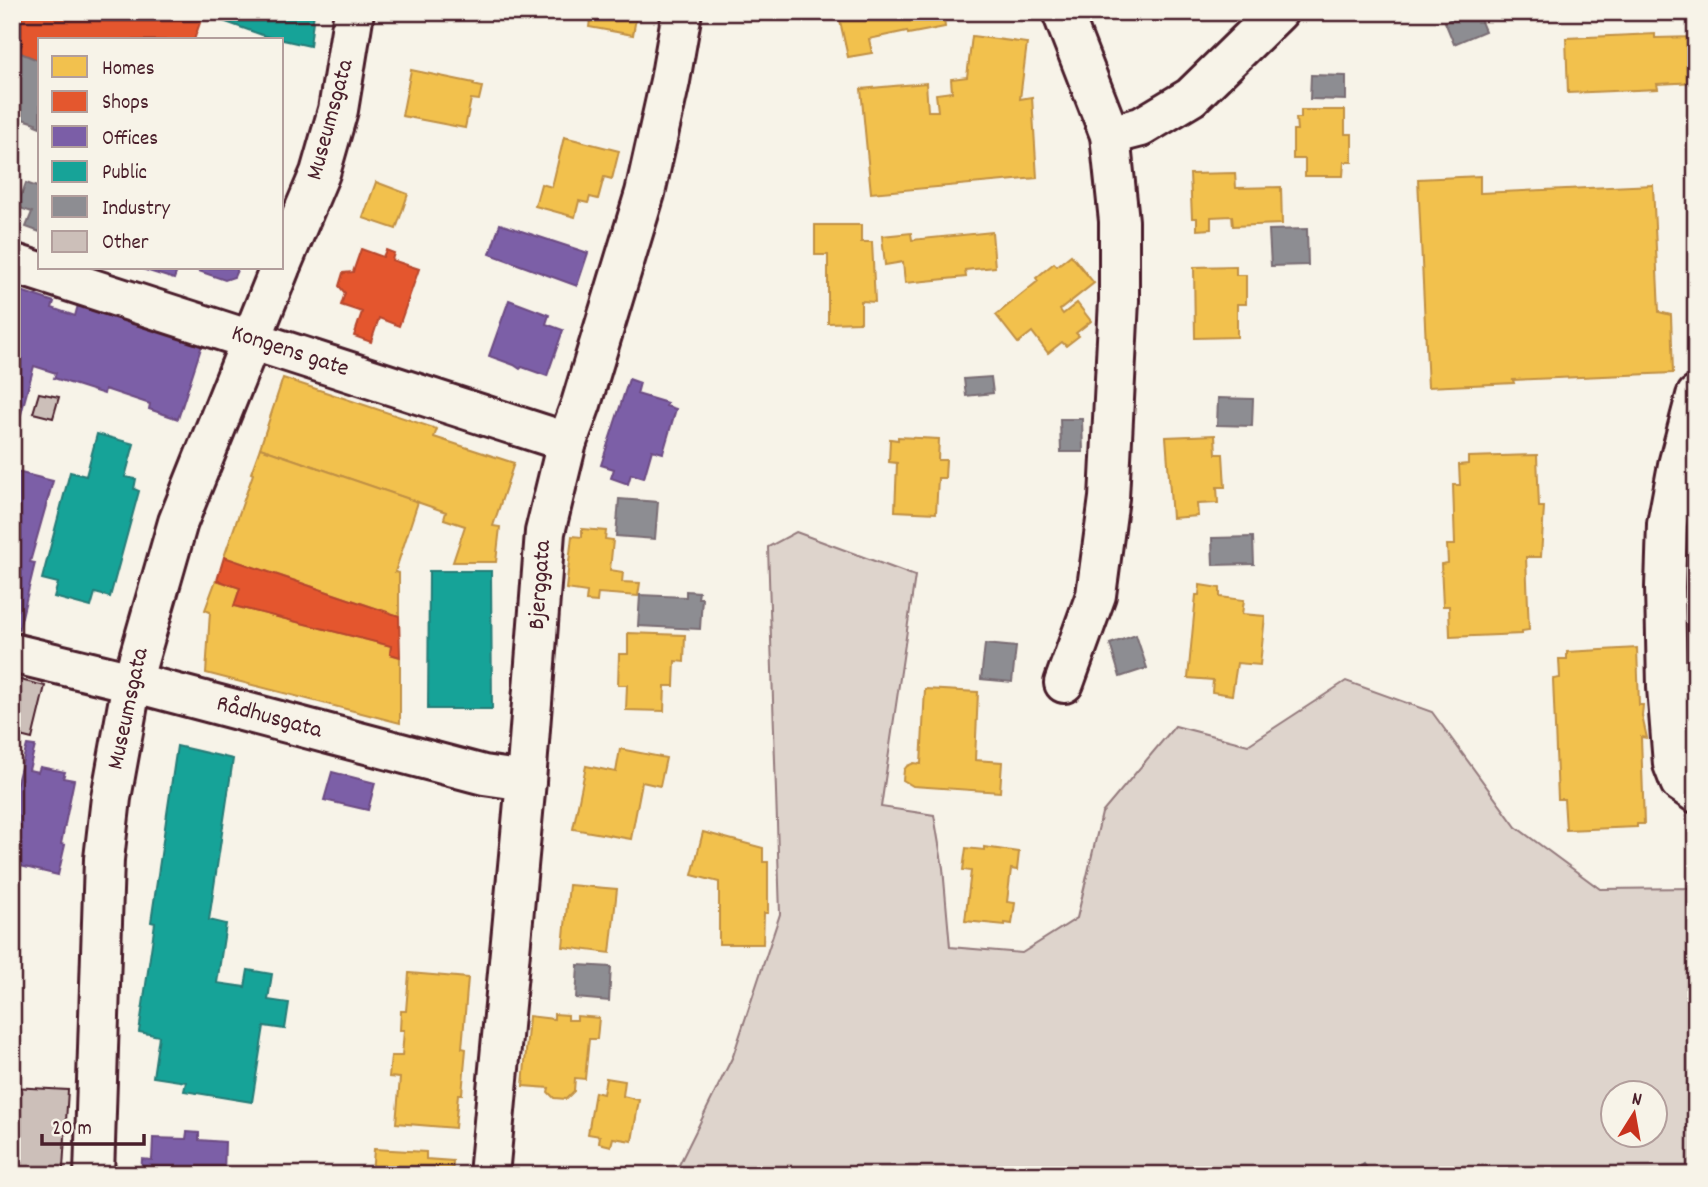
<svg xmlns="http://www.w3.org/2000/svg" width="1708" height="1187" viewBox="0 0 1708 1187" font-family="Dekko,sans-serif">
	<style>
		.green { fill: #ded4cc; stroke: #947a7c; stroke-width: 2; fill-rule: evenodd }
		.homes { fill: #f2c14e; stroke: #c09044; stroke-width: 2 }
		.shops { fill: #e4572e; stroke: #b6462d; stroke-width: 2 }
		.offices { fill: #7b5ea7; stroke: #6c4b82; stroke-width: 2 }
		.public { fill: #17a398; stroke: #267b77; stroke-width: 2 }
		.industry { fill: #8d8d92; stroke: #796c73; stroke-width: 2 }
		.building { fill: #ccbfb9; stroke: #4a1f2b; stroke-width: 2 }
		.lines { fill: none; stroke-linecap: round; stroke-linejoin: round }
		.minor-casing { stroke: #4a1f2b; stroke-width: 44 }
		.minor { stroke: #f7f3e8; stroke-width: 38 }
		.labels { text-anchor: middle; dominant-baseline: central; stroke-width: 7; stroke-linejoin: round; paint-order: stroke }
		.street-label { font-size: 24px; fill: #4a1f2b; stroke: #f7f3e8 }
	</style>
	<rect width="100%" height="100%" fill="#f7f3e8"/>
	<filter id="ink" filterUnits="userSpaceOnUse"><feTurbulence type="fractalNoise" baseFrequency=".0143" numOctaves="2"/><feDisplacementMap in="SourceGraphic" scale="14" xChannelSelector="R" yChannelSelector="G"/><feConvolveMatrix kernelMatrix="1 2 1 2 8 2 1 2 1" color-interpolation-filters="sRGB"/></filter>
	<g filter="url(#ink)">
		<path class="green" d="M796 532 915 576 881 807 934 815 943 868 950 947 1022 953 1077 918 1102 813 1175 726 1248 745 1346 681 1432 712 1516 827 1600 889 1696 888V1175H677L678 1167 733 1056 780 914 768 547ZM1614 1092H1656V1134H1614Z"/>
		<g class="homes">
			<rect x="421" y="12" width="50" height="5"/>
			<polygon points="583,12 637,12 633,35 589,27 590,20 582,18"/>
			<polygon points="838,12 893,12 894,17 910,12 943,12 945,27 908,34 907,31 869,39 872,53 848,57"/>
			<polygon points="1655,34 1655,38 1696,37 1696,82 1657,84 1658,89 1568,93 1566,38"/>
			<polygon points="972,36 1027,43 1020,99 1032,97 1037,178 871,193 861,89 926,83 928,111 938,111 936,94 952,92 951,79 967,77"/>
			<polygon points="411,70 474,83 473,85 482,87 479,100 471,99 465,128 402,116"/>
			<polygon points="1301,110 1345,110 1345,134 1352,134 1352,162 1344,162 1343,176 1305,176 1305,159 1293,159 1293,130 1297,130 1296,118 1301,118"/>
			<polygon points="564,137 619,151 612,179 604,177 598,199 590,197 588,203 579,201 575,217 535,206 541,184 552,187"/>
			<polygon points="1235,173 1236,188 1281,187 1282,224 1233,226 1232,216 1211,217 1211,229 1197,230 1197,218 1192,218 1190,174"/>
			<polygon points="1480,176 1480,193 1653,185 1659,312 1671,315 1673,373 1513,380 1514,383 1428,387 1418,179"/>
			<polygon points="376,182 408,194 396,229 363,218"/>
			<polygon points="815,225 861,225 861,242 872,242 875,302 861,301 861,322 828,323 828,255 815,255"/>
			<polygon points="992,232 995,267 965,270 966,277 905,283 903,262 885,265 882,236 911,233 912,240"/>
			<polygon points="1071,255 1094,283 1060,310 1063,314 1077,303 1091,321 1076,333 1079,336 1066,346 1062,342 1048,353 1032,332 1018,343 996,315 1038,281 1036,278 1054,263 1057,266"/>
			<polygon points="1236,266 1236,275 1246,275 1246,304 1237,304 1237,337 1195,338 1194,267"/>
			<polygon points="283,378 437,429 434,437 514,463 493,526 500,527 496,562 453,562 465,526 444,519 446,512 260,448"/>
			<polygon points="1215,435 1216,454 1223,454 1225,487 1217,487 1218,503 1197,504 1198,516 1172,518 1166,437"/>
			<polygon points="898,437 939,439 938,460 946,460 945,478 938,478 936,513 895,511 897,463 889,462 890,439 898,440"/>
			<polygon points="260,448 418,502 395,572 399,573 399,616 224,557 253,474 251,473"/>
			<polygon points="1537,455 1539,507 1544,507 1541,557 1526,557 1529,630 1522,631 1522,634 1450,637 1449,606 1443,606 1441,564 1448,563 1447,545 1455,545 1453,485 1460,485 1459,465 1468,464 1468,457"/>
			<polygon points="1694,470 1696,470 1696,540 1692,540 1690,502 1695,501"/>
			<polygon points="582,529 606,531 605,539 613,540 610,570 623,572 622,582 640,583 638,596 598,593 597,602 586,601 587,592 566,589 572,536 582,537"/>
			<polygon points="1692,549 1696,549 1696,587 1694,587"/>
			<polygon points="216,580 240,588 234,606 391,646 390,654 400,657 400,723 206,673 210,612 205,610"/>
			<polygon points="1200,585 1220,588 1220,597 1244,600 1242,614 1265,616 1260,665 1237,663 1232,695 1212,692 1213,680 1188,678 1196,595 1199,595"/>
			<polygon points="628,633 685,635 684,662 675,661 674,686 665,686 664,711 626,710 627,685 618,685 619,654 628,654"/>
			<polygon points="1637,648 1639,705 1643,705 1642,716 1647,738 1641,737 1644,824 1637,824 1637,827 1566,830 1564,799 1558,799 1553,679 1560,678 1559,659 1567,659 1567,652"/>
			<polygon points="925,689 978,692 975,760 1002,762 1000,792 913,786 903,780 904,770 907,766 914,763 921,764"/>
			<polygon points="620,749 666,758 660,786 642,782 631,839 573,829 586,766 616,772"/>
			<polygon points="703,832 763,848 763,862 768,862 768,913 764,913 763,944 719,944 719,882 692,875"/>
			<polygon points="984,847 1019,852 1017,870 1011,869 1007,902 1015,903 1012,924 1005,923 1005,925 965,921 971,871 963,870 966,848 984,850"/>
			<polygon points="569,885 617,889 610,953 563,947"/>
			<polygon points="409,973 468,978 462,1048 466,1049 462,1094 458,1094 455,1128 396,1123 400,1078 389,1077 391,1056 402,1056 404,1030 400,1030 401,1011 406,1011"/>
			<polygon points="554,1014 568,1015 568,1020 577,1020 577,1016 599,1018 597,1039 589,1039 585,1079 575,1078 574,1091 566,1099 554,1098 548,1092 549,1088 523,1086 529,1016 554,1019"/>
			<polygon points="606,1078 625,1081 623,1096 639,1100 632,1141 613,1138 611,1146 599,1143 600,1136 588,1134 595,1092 603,1094"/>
			<polygon points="374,1149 426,1152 426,1159 453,1161 452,1175 372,1175"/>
		</g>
		<g class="shops">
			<polygon points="12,12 198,12 203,14 194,40 40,40 40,61 18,52 22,43 12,40"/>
			<polygon points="361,249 383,257 386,250 394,253 392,260 419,269 399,326 379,318 371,342 354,336 362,312 341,305 345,293 339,286 343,273 353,272"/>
			<polygon points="224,557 399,616 400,657 390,654 391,646 234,606 240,588 217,580"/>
		</g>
		<g class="offices">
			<polygon points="500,224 588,253 577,286 490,254"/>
			<polygon points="139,268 178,268 174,279"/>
			<polygon points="190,268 238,268 234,277 225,280"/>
			<polygon points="12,288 54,302 52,308 75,316 78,305 202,345 178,419 149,409 150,404 105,389 104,394 54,378 56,373 34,366 21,414 12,411"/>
			<polygon points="509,300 549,315 546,324 563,330 547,376 522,367 520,369 514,365 489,356"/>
			<polygon points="629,379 640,383 637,394 667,403 666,406 676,409 663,453 652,450 644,478 631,474 628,484 611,478 614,469 601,465"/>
			<polygon points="13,471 53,481 30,562 35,563 19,629 12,628"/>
			<polygon points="27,745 35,746 29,770 38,772 40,767 65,772 63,778 74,780 61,844 65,845 58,875 12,864 12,801"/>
			<polygon points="332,772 375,783 368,810 324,800"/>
			<polygon points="187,1132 199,1133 199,1140 225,1142 224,1175 141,1175 142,1159 152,1160 153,1138 186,1139"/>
		</g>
		<g class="public">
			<polygon points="198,12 314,12 310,46 265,36"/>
			<polygon points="97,434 134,444 125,477 136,479 134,489 139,491 110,597 95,593 91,607 54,597 58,583 42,579 70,472 86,476"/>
			<polygon points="429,571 491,571 492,709 428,709"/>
			<polygon points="177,746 233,759 209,920 226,924 217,983 245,987 248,970 272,974 268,1000 289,1003 285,1029 264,1026 252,1102 184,1091 186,1082 153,1077 159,1036 139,1032 155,923 151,922"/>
		</g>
		<g class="industry">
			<polygon points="1467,12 1477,12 1485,31 1454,44 1445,22"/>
			<polygon points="1507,12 1529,12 1511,20"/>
			<polygon points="18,52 40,61 40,127 35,125 36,123 12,116 12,68"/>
			<polygon points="1311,75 1346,76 1346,100 1310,99"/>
			<polygon points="26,183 40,188 40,232 26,227 32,212 17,207"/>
			<polygon points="1307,229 1308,265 1271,266 1269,230"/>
			<polygon points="991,377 993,393 966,396 964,379"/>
			<polygon points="1218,398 1253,399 1252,426 1217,425"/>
			<polygon points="1060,419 1082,419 1083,452 1061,452"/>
			<polygon points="619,499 658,502 655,539 616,536"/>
			<polygon points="1253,537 1254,564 1213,565 1212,538"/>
			<polygon points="686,591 699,592 698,598 702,598 700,629 638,626 640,595 686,597"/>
			<polygon points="1136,635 1147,668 1120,677 1110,644"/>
			<polygon points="985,644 1016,647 1012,682 981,679"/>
			<polygon points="578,965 611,967 609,1001 576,998"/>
			<polygon points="1364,1164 1372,1175 1350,1175"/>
		</g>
		<g class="building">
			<polygon points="12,40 22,43 12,68"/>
			<polygon points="39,393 59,397 53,418 33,413"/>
			<polygon points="12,678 45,686 32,739 12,734"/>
			<polygon points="12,1087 68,1090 63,1168 56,1175 12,1175"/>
		</g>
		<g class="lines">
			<g class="minor-casing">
				<g id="minor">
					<polyline points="1062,12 1110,135 1119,221 1119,300 1109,498 1096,595 1064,683"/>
					<polyline points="1110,135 1141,127 1191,97 1278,12"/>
					<polyline points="12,263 567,442"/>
					<polyline points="282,263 320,173 338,110 354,12"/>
					<polyline points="1696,396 1678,465 1667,524 1665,587 1667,687 1673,764 1680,782 1696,793"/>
					<polyline points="12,653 132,682 484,775 526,781"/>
					<polyline points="94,1175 104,859 111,798 132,682 178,522 280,268"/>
					<polyline points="489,1175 526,781 545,532 567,442 581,404 645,193 670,81 682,12"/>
				</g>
			</g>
			<use href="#minor" class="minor"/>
		</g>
	</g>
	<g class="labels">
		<g class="street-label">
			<text transform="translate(331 120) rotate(-75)">Museumsgata</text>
			<text transform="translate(290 352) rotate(18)">Kongens gate</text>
			<text transform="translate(541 585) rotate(-86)">Bjerggata</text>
			<text transform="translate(129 709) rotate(-78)">Museumsgata</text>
			<text transform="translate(269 718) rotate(15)">Rådhusgata</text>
		</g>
	</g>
	<rect width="1708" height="1187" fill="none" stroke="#f7f3e8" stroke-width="42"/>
	<rect x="21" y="21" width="1666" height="1145" fill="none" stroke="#4a1f2b" stroke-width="2.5" filter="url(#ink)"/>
	<rect x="38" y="38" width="245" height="231" fill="#f7f3e8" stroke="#b29e9c" stroke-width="2"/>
	<rect x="52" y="56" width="35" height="21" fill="#f2c14e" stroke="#b29e9c" stroke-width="2"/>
	<text x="102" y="74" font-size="21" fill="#4a1f2b">Homes</text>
	<rect x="52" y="91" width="35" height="21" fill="#e4572e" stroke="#b29e9c" stroke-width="2"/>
	<text x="102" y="108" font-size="21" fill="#4a1f2b">Shops</text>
	<rect x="52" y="126" width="35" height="21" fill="#7b5ea7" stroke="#b29e9c" stroke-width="2"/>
	<text x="102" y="144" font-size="21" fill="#4a1f2b">Offices</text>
	<rect x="52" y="161" width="35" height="21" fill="#17a398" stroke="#b29e9c" stroke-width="2"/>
	<text x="102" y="178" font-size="21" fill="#4a1f2b">Public</text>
	<rect x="52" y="196" width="35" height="21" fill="#8d8d92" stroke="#b29e9c" stroke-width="2"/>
	<text x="102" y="214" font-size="21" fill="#4a1f2b">Industry</text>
	<rect x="52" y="231" width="35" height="21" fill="#ccbfb9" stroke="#b29e9c" stroke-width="2"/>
	<text x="102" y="248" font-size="21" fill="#4a1f2b">Other</text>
	<g transform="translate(1634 1114) rotate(11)"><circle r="33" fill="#f7f3e8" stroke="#b29e9c" stroke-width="2"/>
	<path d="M0-5L12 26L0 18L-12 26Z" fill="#c8321e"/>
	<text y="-10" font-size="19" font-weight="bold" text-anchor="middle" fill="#4a1f2b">N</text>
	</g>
	<path d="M42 1134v10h102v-10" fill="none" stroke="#4a1f2b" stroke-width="3.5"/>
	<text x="52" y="1134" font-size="21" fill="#4a1f2b" stroke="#f7f3e8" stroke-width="5" paint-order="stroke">20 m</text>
</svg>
